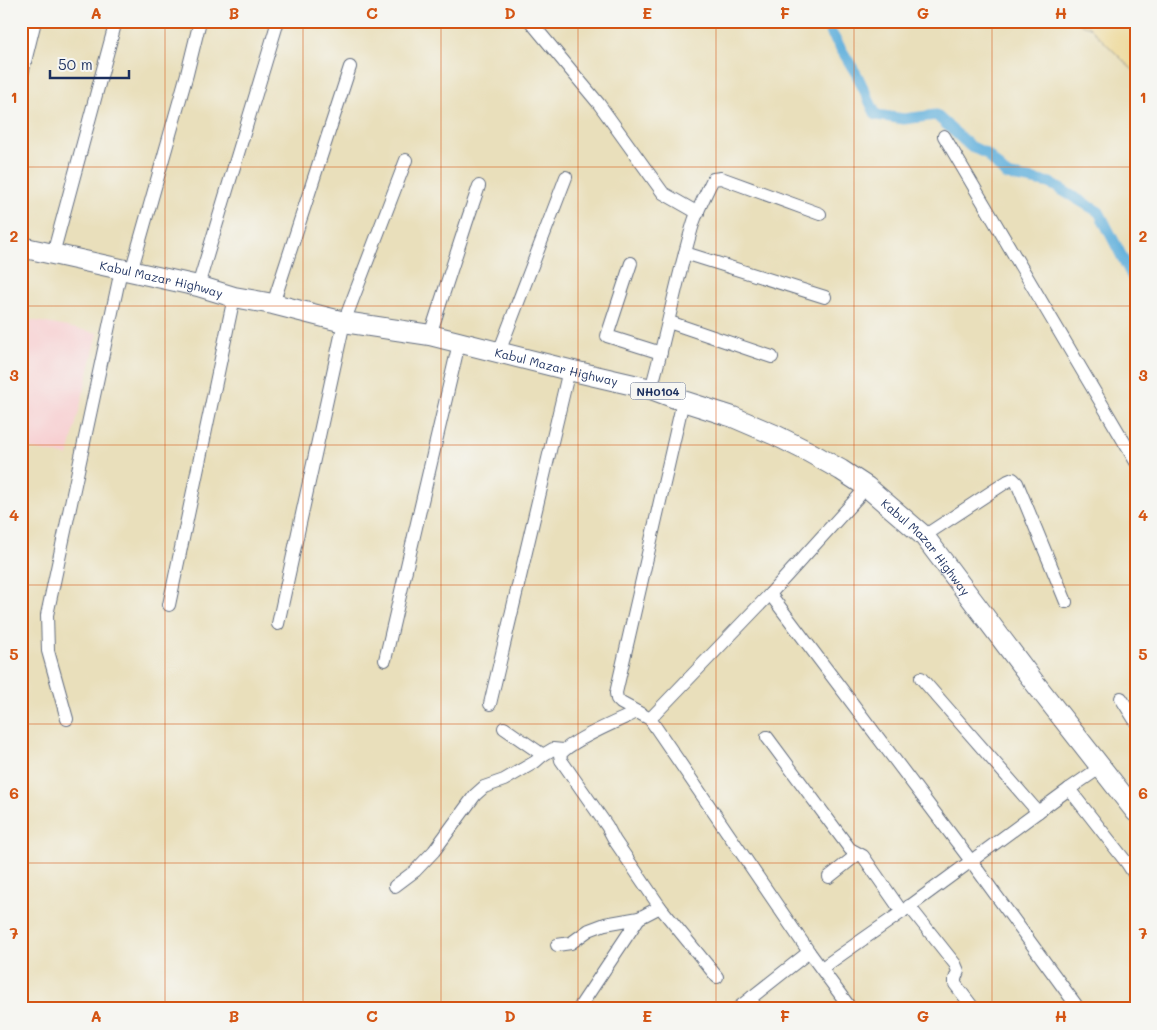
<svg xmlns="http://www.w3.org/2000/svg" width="1157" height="1030" viewBox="0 0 1157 1030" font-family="Mali,sans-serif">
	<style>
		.built { fill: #f7cfd1 }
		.sand { fill: #eeda9e; stroke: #84847e }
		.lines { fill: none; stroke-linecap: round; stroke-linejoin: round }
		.canal { stroke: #62b0dc; stroke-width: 11 }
		.minor-casing { stroke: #636d7f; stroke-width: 14 }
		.trunk-casing { stroke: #636d7f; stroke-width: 22 }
		.minor { stroke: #fff; stroke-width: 12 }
		.trunk { stroke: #fff; stroke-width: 20 }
		.grid { fill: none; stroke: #d45514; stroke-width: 1; stroke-opacity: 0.55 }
		.labels { text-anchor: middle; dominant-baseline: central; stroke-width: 4; stroke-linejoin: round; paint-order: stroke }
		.shield { fill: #f6f6f2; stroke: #5d6b8a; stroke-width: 1 }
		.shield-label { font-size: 11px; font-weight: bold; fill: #1b2f5e }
		.street-label { font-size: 12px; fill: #1b2f5e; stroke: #f6f6f2 }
		.neatline { fill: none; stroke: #d45514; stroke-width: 2 }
		.grid-label { font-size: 16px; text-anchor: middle; font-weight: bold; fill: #d45514 }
	</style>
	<rect width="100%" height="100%" fill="#f6f6f2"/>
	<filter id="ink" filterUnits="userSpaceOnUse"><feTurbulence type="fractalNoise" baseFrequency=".02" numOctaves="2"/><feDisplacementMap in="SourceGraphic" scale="10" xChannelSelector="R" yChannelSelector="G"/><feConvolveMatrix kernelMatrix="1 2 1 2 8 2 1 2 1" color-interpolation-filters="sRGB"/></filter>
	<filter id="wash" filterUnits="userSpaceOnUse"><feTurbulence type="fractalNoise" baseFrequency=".0096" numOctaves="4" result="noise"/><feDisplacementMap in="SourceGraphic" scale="20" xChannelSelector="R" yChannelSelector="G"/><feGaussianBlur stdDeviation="1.12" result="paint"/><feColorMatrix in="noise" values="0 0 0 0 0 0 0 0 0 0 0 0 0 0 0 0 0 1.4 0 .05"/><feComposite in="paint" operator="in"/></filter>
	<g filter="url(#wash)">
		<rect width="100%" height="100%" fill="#e9dfbb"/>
		<polygon class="built" points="21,318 98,333 68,456 21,447"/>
		<polygon class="sand" points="1073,21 1136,21 1136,73 1089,27"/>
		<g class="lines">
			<polyline class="canal" points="824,21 857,75 876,115 904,119 936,115 970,146 987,154 1006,175 1050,183 1099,212 1136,284"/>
		</g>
	</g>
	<g filter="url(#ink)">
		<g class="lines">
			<g class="minor-casing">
				<g id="minor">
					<polyline points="530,21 599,104 663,193 698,213"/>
					<polyline points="21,78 35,21"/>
					<polyline points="944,136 1136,462"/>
					<polyline points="685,253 825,297"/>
					<polyline points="53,254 116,21"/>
					<polyline points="631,263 607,336 661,353"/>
					<polyline points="131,272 187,74 200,21"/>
					<polyline points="198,286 278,21"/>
					<polyline points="273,304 350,67"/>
					<polyline points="669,322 772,357"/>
					<polyline points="430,335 467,221 479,186"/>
					<polyline points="499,352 566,177"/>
					<path d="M651 389C667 333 677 276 694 221 699 207 706 193 713 179L721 178 820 214"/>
					<polyline points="683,401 616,693 617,699 621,703 650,719 809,952 851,1009"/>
					<polyline points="924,536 1008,481 1013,479 1017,483 1066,602"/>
					<polyline points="770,594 971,861 1079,1009"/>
					<polyline points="169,605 234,297"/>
					<polyline points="278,624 344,322 406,160"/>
					<polyline points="385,660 459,343"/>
					<polyline points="921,678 1038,812"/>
					<polyline points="1121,698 1136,722"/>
					<polyline points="490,704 569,370"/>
					<path d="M637 712C620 720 569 741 560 755L561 760 607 826 615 841 660 907 717 977"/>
					<polyline points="67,719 48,651 47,615 121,270"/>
					<polyline points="650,719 770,594 867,487"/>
					<polyline points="504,728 543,755"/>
					<polyline points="767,737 850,849 863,856 902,912"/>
					<polyline points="1069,789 1127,863 1136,877"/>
					<polyline points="829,877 858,854"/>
					<polyline points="395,886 415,871 434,851 475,795 484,787 504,780 535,762 543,755 553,749 563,750"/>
					<polyline points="909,906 955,964 958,971 955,979 955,984 974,1009"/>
					<polyline points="557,945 571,943 589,930 605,924 639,918 660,907"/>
					<polyline points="822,968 902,912 1069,789 1101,767"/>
					<polyline points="581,1005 639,918"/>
					<polyline points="737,1009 752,997"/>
					<polyline points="757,1009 753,1003 752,997 809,952"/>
				</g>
			</g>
			<g class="trunk-casing">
				<g id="trunk">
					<path id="s1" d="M21 247 198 286 234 297 273 304 344 322 430 335 569 370 651 389 683 401 733 417 775 435 809 452 841 470 867 487 924 536 1034 682 1136 812"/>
				</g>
			</g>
			<use href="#minor" class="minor"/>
			<use href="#trunk" class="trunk"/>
		</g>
	</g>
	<path class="grid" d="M165 21V1009M303 21V1009M441 21V1009M578 21V1009M716 21V1009M854 21V1009M992 21V1009M21 167H1136M21 306H1136M21 445H1136M21 585H1136M21 724H1136M21 863H1136"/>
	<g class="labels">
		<rect class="shield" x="630.5" y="382.5" width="55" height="17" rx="4"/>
		<g class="shield-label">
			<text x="658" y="391">NH0104</text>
		</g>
		<g class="street-label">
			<text stroke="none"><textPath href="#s1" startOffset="144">Kabul Mazar Highway</textPath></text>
			<text stroke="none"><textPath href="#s1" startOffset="549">Kabul Mazar Highway</textPath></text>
			<text stroke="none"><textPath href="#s1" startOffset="969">Kabul Mazar Highway</textPath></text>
		</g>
	</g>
	<rect width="1157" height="1030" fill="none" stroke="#f6f6f2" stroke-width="55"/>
	<path d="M50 70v8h79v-8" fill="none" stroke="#1b2f5e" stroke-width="2.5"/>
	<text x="58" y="70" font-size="15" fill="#1b2f5e" stroke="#f6f6f2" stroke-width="4" paint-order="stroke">50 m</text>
	<rect x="28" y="28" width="1102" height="974" class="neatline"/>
	<g class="grid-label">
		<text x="96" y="19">A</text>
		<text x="234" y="19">B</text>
		<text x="372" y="19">C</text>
		<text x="510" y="19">D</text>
		<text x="647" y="19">E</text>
		<text x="785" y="19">F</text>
		<text x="923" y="19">G</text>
		<text x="1061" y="19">H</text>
		<text x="14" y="103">1</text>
		<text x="1143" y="103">1</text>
		<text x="14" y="242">2</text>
		<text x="1143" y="242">2</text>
		<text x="14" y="381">3</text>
		<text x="1143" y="381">3</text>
		<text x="14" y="521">4</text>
		<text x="1143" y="521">4</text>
		<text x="14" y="660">5</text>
		<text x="1143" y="660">5</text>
		<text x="14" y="799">6</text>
		<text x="1143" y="799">6</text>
		<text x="14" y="939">7</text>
		<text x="1143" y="939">7</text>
		<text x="96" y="1022">A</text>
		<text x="234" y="1022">B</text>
		<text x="372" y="1022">C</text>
		<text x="510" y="1022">D</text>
		<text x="647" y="1022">E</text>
		<text x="785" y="1022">F</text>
		<text x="923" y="1022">G</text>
		<text x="1061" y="1022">H</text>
	</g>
</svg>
